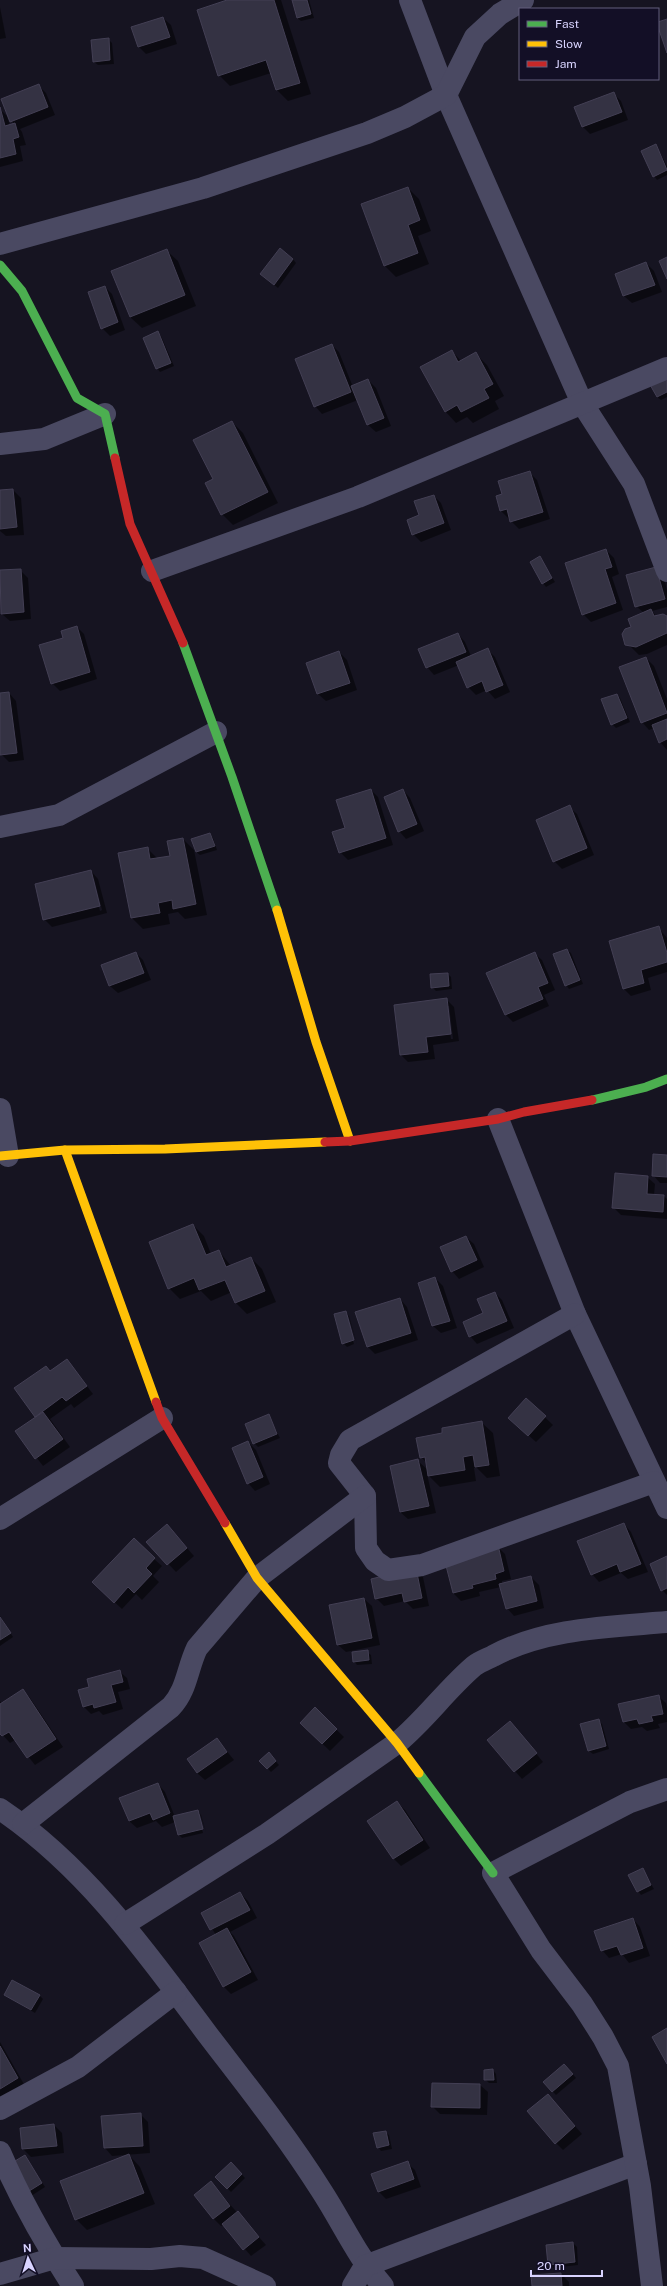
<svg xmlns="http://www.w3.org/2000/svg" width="667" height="2286" viewBox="0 0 667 2286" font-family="'Public Sans',sans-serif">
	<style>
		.shadow { fill: #0007; fill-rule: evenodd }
		.building { fill: #343243; stroke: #433f54 }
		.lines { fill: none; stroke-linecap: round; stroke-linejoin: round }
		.street { stroke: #4a4962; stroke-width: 22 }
		.fast { stroke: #4caf50; stroke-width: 9 }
		.slow { stroke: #ffc107; stroke-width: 9 }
		.jam { stroke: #c62828; stroke-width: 9 }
	</style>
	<rect width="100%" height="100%" fill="#161421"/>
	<g class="shadow">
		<polygon points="230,0 281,0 311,94 288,101 277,90 271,73 230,86 219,75"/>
		<polygon points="293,0 309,0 314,18 301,21 297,18"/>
		<polygon points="0,7 6,38 0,39"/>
		<polygon points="163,18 171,25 177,44 146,54 139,47 132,28"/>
		<polygon points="108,39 112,43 114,64 98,65 94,62"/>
		<polygon points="38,85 46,93 55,115 20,129 22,132 26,145 20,146 23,161 0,167 0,109 7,116 10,126 14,125 3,100"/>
		<polygon points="613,93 621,101 628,120 590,134 583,127"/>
		<polygon points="656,145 667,166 667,175 657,180 654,176"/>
		<polygon points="408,188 419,199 431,231 418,236 429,264 396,277 385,266"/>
		<polygon points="166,250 178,261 196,306 142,328 130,317"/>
		<polygon points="293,259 296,263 278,288 261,274"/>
		<polygon points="646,263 654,271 662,292 632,303 624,296"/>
		<polygon points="105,287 112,294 125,330 110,336 102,328"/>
		<polygon points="158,333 161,336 174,366 160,372 157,368"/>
		<polygon points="332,345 339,352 353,387 368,380 376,388 391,426 376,432 368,425 358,400 322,414 315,406"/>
		<polygon points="452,351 461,361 476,354 487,365 504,396 495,401 499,409 473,423 467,417 456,423 445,411"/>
		<polygon points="663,377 667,381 667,397 661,400 657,397"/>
		<polygon points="232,422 243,433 278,503 233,525 222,514 215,480"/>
		<polygon points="529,472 537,480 550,519 519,529 501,511"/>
		<polygon points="13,490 21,498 24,535 6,536 0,531 0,491"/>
		<polygon points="434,496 441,503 451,530 421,542 413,534 420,516"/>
		<polygon points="606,550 614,558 619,574 612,577 623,610 591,622 583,614"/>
		<polygon points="539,558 555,582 546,587 543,583"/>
		<polygon points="20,570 28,578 31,619 10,621 2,614 0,571"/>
		<polygon points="663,575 667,590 667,607 652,611 657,617 667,620 667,645 647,654 639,655 624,640 644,613 636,606 627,576"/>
		<polygon points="77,627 84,634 97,679 60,691 52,683 64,639"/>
		<polygon points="458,634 465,642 471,656 488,650 495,657 510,692 495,699 487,690 476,695 468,687 459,665 434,675 427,667"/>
		<polygon points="339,652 347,660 357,690 326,701 318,694"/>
		<polygon points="646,658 654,666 667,699 667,750 660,742 654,728 649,730 642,722"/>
		<polygon points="9,693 16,701 24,760 9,762 1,754 0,746 0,694"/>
		<polygon points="616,695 620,698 630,722 616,728 612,724"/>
		<polygon points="371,790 378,797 393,845 348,860 340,852 347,829"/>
		<polygon points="403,790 410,798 424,831 406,839 399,831"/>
		<polygon points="569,807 577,814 594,855 562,869 554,861"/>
		<polygon points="210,834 213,838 217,850 200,855 196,852"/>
		<polygon points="183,839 194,850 207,915 185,919 178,912 168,914 170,924 143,929 132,918 147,848 158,859 171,857"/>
		<path d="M91 871 98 879 107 913 52 927 44 919ZM92 879H94L102 910 100 911Z"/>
		<polygon points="658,927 667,938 667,972 648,978 651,990 631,996 624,989"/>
		<polygon points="567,950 571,953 583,984 569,989 566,985"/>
		<polygon points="136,953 143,960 151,980 118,993 110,986 103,966"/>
		<polygon points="534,953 542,960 555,990 544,995 549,1006 513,1022 506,1015 488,974"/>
		<polygon points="448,974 451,977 452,989 436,991 432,987"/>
		<path d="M446 999 454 1007 459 1041 433 1045 435 1059 408 1062 401 1055ZM447 1006H449L453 1039H451Z"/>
		<polygon points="667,1156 667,1183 660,1183 653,1175"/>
		<polygon points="647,1177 655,1184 654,1195 664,1196 667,1199 667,1219 621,1215 613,1207"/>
		<polygon points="193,1225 204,1236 211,1254 219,1251 231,1266 251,1258 262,1269 276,1302 247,1314 236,1303 232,1292 211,1301 201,1291 180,1299 169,1288"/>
		<polygon points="466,1237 474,1244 484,1267 459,1279 452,1271"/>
		<polygon points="435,1278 443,1286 457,1328 441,1333 433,1326 419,1283"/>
		<polygon points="495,1293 502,1300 514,1328 477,1344 470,1336"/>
		<polygon points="400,1299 407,1307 418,1340 375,1354 368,1347"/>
		<polygon points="346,1312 349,1316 357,1344 348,1315 346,1315 354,1344 347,1347 343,1343"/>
		<polygon points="67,1360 93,1394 74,1408 71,1404 50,1419 70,1447 43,1466 17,1432 37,1418 16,1388 46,1367 51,1372"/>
		<polygon points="527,1400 553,1425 536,1442 517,1425"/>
		<polygon points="268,1415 280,1438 258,1447 254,1443"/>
		<polygon points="481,1422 493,1433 500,1476 487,1478 476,1467 474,1468 476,1481 440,1487 427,1474 436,1513 408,1519 400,1512 418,1461 428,1470 427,1463 421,1457 444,1434"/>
		<polygon points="248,1442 256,1450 270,1484 255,1491 248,1483"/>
		<polygon points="624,1524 631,1532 648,1572 628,1579 621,1573 599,1582 592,1574"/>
		<polygon points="174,1533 194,1556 176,1572 148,1542"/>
		<polygon points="498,1547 505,1554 511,1579 502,1581 502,1584 531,1577 539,1585 544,1608 514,1616 507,1608 501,1587 479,1592 480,1596 461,1601 453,1593 445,1559"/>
		<polygon points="667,1557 667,1595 662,1590"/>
		<polygon points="154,1559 162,1566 153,1576 159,1582 142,1600 136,1594 122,1609 93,1582"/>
		<polygon points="415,1570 423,1577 429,1606 413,1609 405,1601 384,1606 376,1598"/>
		<polygon points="364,1599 372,1606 380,1645 346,1652 338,1645"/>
		<polygon points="0,1616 13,1637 0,1646"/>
		<polygon points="367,1652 371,1655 372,1664 357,1665 354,1661"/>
		<polygon points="119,1671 127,1678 130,1689 118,1692 123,1709 103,1715 99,1711 91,1714 83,1706 91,1688"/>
		<polygon points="23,1690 30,1698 63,1747 35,1765 15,1740 10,1743 0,1732 0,1701 2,1704"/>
		<polygon points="658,1696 666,1703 667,1708 667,1722 658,1724 660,1728 647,1731 642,1727 631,1729 624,1722"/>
		<polygon points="315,1709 344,1737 330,1751 301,1723"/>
		<polygon points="598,1720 602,1724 609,1749 593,1754 589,1751 582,1725"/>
		<polygon points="517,1730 543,1762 522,1779 488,1741"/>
		<polygon points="217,1739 234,1760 205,1780 197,1773"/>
		<polygon points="269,1754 279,1765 271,1772 261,1761"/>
		<polygon points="158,1784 165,1792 175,1817 198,1811 201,1815 206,1832 200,1814 198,1814 203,1833 182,1838 178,1834 175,1822 162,1827 156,1821 137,1828 129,1821"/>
		<polygon points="397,1802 405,1810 430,1848 401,1866 394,1859 368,1821"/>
		<polygon points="642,1869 654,1889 641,1895 638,1891"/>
		<polygon points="240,1893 248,1901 257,1918 230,1932 234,1936 258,1980 231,1994 224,1987 200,1943 216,1935 202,1913"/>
		<polygon points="633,1919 640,1927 650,1956 629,1963 622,1954 609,1958 602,1950"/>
		<polygon points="5,1995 39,1995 43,1999 35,2013"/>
		<polygon points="0,2042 25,2086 0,2097"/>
		<polygon points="568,2068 576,2078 556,2095 544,2082"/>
		<polygon points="493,2070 496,2074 497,2083 489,2083 485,2079"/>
		<polygon points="480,2085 488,2092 487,2115 440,2114 432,2106"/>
		<polygon points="555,2103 582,2134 563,2150 556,2143"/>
		<polygon points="140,2114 148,2122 150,2153 112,2156 105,2148 102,2117"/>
		<polygon points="54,2125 62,2133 64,2153 31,2157 23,2149 21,2129"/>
		<polygon points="385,2132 389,2135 392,2149 381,2151 378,2147"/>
		<polygon points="129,2155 140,2167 155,2204 87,2230 76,2219"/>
		<polygon points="25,2156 45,2187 31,2196"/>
		<polygon points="231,2163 245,2178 231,2192 217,2177"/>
		<polygon points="407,2163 415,2170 421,2187 386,2199 378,2191"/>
		<polygon points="211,2183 266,2245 251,2256 224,2225 221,2226 214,2219 195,2195"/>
		<polygon points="573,2243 577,2247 578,2265 553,2268 549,2264"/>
		<polygon points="561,2274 569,2282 569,2286 533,2286"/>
	</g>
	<g class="building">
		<polygon points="227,0 274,0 300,83 276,90 266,60 218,76 197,10"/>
		<polygon points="292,0 307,0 311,14 297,18"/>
		<polygon points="163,17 170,37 138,47 131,27"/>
		<polygon points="667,19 667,53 658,27 658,22"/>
		<polygon points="109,38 110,60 93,62 91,40"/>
		<polygon points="39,84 48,107 10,122 1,99"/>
		<polygon points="614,92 622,112 582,127 574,107"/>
		<polygon points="0,107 5,126 15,123 19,137 13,139 16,154 0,158"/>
		<polygon points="656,144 667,170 653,177 641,151"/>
		<polygon points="408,187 420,220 408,225 418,253 384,266 361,204"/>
		<polygon points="280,248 293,259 274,285 260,274"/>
		<polygon points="167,249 185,295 130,317 111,271"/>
		<polygon points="667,257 667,279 659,261"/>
		<polygon points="646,262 655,285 623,296 615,274"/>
		<polygon points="105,286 118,322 101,329 88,292"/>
		<polygon points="158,331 171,363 156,369 143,338"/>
		<polygon points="332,344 351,392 314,407 295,359"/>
		<polygon points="452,350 458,362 476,352 493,384 484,389 489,398 461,412 457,405 445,412 420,367"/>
		<polygon points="664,376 667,382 667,392 657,397 649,383"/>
		<polygon points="368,379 384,418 367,425 351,386"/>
		<polygon points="232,421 268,492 221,515 205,483 213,479 193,440"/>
		<polygon points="530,471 543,512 510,522 507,509 500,511 496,496 502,494 498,481"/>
		<polygon points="13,489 17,527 0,529 0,490"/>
		<polygon points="434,495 444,523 412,535 407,520 419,515 414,501"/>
		<polygon points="606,549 612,567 605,569 616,603 582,615 565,563"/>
		<polygon points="540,556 552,578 542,584 530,562"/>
		<polygon points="656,567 665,599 635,607 626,575"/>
		<polygon points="21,569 24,612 1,614 0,570"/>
		<polygon points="651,609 654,616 663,614 667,616 667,633 636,647 625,645 622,634 625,629 631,627 628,619"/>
		<polygon points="77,626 90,672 51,684 39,645 63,638 61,631"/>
		<polygon points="458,633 466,652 426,668 418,649"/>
		<polygon points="488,648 503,685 486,692 482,681 467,688 456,662"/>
		<polygon points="339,651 350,683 317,694 306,663"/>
		<polygon points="646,657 667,713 641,723 619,667"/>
		<polygon points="9,692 17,753 0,755 0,693"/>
		<polygon points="617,694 627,718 611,725 601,699"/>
		<polygon points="667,719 667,739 659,743 652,725"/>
		<polygon points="371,789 386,838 339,853 332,832 345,828 336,800"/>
		<polygon points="403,789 417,824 398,832 384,797"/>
		<polygon points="570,805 587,848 553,862 536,820"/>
		<polygon points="210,833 215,846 196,852 191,839"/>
		<polygon points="183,838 196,904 173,909 172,900 158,903 160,913 131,918 118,853 148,847 150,859 170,856 167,841"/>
		<polygon points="91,870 100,906 43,920 35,884"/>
		<polygon points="659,926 667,953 667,962 641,970 644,983 623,989 609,941"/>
		<polygon points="567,949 580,980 565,986 553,954"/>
		<polygon points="136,952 144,973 109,986 101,965"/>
		<polygon points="535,952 548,983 538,987 543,999 505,1015 486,973"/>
		<polygon points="448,973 449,986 431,988 430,974"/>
		<polygon points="447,998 451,1034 426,1037 428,1052 400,1055 394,1005"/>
		<polygon points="653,1154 667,1155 667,1177 652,1176"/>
		<polygon points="615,1173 648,1176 647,1194 664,1195 663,1212 612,1208"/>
		<polygon points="193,1224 206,1255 219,1250 226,1267 251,1257 265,1291 235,1303 225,1280 199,1290 194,1278 168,1289 149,1242"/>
		<polygon points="466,1236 477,1260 451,1272 440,1247"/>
		<polygon points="435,1277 450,1321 432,1326 418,1283"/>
		<polygon points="495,1292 507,1321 469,1337 463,1322 483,1313 477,1299"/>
		<polygon points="400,1298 411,1333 367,1347 355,1312"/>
		<polygon points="346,1311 354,1340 342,1344 334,1314"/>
		<polygon points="67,1359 87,1386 66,1401 62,1397 35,1417 14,1388 46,1366 50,1371"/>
		<polygon points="526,1398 546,1416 528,1436 508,1418"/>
		<polygon points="43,1412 63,1439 35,1459 15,1431"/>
		<polygon points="269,1414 277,1434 253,1444 245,1424"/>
		<polygon points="482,1421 489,1465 475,1467 473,1455 463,1457 465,1470 428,1476 425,1457 420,1458 416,1438 442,1433 442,1428"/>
		<polygon points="248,1441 263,1477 247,1484 232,1448"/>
		<polygon points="418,1459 429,1506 400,1512 390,1466"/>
		<polygon points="624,1523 641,1564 620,1572 617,1564 591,1575 577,1541"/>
		<polygon points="167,1524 187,1548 167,1565 146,1542"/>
		<polygon points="134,1538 155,1558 146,1568 152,1574 134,1593 128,1587 114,1603 92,1582"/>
		<polygon points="498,1545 504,1571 495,1574 496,1579 472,1585 473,1588 453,1593 444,1558"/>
		<polygon points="667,1556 667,1588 661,1591 650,1564"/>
		<polygon points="416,1568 422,1598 404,1602 402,1593 375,1599 371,1579"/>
		<polygon points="531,1576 537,1601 506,1609 499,1584"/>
		<polygon points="364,1598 372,1638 337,1645 329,1605"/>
		<polygon points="0,1617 11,1633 0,1640"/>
		<polygon points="368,1650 369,1660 353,1662 352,1652"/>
		<polygon points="120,1670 123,1682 111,1685 116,1702 94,1708 93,1704 83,1707 78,1690 89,1687 87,1679"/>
		<polygon points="23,1689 56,1739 27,1758 9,1732 2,1736 0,1734 0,1704"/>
		<polygon points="659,1695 663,1714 651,1716 653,1721 639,1724 637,1719 623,1722 618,1704"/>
		<polygon points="315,1707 337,1729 322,1744 300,1723"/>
		<polygon points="599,1719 606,1746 588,1751 580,1724"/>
		<polygon points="510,1721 537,1753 514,1772 487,1740"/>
		<polygon points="217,1738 227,1752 197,1773 187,1759"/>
		<polygon points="269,1752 276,1761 267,1769 259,1761"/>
		<polygon points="158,1783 170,1813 153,1820 150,1813 129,1821 119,1798"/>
		<polygon points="397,1801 423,1840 393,1859 367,1821"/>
		<polygon points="198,1810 203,1829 178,1835 173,1816"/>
		<polygon points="643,1868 651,1885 637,1892 628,1875"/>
		<polygon points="240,1892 250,1910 210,1930 201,1913"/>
		<polygon points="633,1918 643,1948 621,1955 617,1946 601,1951 594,1931"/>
		<polygon points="227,1928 251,1972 223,1987 199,1943"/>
		<polygon points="12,1980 40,1995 31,2010 4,1995"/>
		<polygon points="667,2028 667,2064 652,2037"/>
		<polygon points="0,2046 18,2078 0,2089"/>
		<polygon points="564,2064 573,2074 552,2092 543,2082"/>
		<polygon points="493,2069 494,2080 484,2080 484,2070"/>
		<polygon points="432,2083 480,2084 480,2108 431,2107"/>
		<polygon points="548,2094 575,2126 555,2144 527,2111"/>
		<polygon points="141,2113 143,2146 104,2148 101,2116"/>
		<polygon points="54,2124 57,2146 22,2149 20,2128"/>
		<polygon points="386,2131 389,2145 377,2148 373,2133"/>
		<polygon points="129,2154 144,2193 75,2220 60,2181"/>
		<polygon points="25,2155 42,2183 26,2193 10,2164"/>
		<polygon points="408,2161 414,2179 378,2192 371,2174"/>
		<polygon points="231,2162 242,2174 227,2189 215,2177"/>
		<polygon points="211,2181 230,2206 213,2219 194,2195"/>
		<polygon points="238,2211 259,2237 243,2250 222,2224"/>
		<polygon points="573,2242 575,2262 548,2265 546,2245"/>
		<polygon points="561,2273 562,2286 532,2286 531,2275"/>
	</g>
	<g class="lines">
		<g class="street">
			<polyline points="410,0 446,95 582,403 634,484 667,571"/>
			<polyline points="0,244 203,188 367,133 405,117 446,95 475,37 500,14 523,0"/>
			<polyline points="0,444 44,439 105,414"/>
			<polyline points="152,571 358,497 667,368"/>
			<polyline points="0,827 59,815 216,732"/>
			<polyline points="0,1109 8,1156"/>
			<polyline points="498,1119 575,1314 667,1508"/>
			<polyline points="575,1314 350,1440 341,1455 339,1463 365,1496 366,1548 375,1561 388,1570 422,1565 654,1482"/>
			<polyline points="0,1519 162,1418"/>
			<path d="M0 1809C86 1867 147 1953 208 2035 247 2086 287 2136 321 2190 342 2222 357 2257 383 2286"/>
			<path d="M23 1824 171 1707C187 1690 187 1669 197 1648L257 1578 365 1496"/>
			<path d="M125 1924 267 1834 397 1743C425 1720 446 1690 474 1666 479 1662 487 1659 493 1656 545 1628 609 1627 667 1622"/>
			<polyline points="0,2109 78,2067 176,1992"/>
			<path d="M0 2152C20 2199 45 2243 73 2286"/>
			<polyline points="0,2274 55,2258 151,2259 180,2256 203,2258 265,2286"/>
			<polyline points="353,2286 365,2266 636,2164"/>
			<polyline points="652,2286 640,2186 618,2066 603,2037 582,2004 541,1950 493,1873 630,1802 667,1789"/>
		</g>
		<g class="fast">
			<polyline points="0,265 22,291 77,398 105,414 115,458"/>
			<polyline points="183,643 232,777 277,910"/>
			<polyline points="592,1100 646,1087 667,1079"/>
			<polyline points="419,1773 493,1873"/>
		</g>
		<g class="slow">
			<polyline points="277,910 316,1042 350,1141"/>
			<polyline points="65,1150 156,1402"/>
			<polyline points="0,1156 65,1150 165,1149 325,1142"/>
			<polyline points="225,1523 257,1578 397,1743 419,1773"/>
		</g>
		<g class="jam">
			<polyline points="115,458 130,524 183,643"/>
			<polyline points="325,1142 350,1141 498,1119 524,1112 592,1100"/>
			<polyline points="156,1402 162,1418 225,1523"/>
		</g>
	</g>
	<rect x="519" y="8" width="140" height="72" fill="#130f26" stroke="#625e7d"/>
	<rect x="527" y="21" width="20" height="6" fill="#4caf50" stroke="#625e7d"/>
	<text x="555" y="28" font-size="12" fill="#d9d4ff">Fast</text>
	<rect x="527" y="41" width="20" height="6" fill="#ffc107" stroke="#625e7d"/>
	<text x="555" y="48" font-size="12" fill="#d9d4ff">Slow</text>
	<rect x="527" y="61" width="20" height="6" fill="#c62828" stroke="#625e7d"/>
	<text x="555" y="68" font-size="12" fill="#d9d4ff">Jam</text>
	<g transform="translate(28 2258) rotate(356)" stroke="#130f26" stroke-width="3" paint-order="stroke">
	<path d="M0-3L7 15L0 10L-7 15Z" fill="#d9d4ff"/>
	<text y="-6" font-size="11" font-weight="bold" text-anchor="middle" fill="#d9d4ff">N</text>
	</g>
	<path d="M531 2270v6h71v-6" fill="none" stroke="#d9d4ff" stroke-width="2"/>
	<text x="537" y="2270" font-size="12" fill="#d9d4ff" stroke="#130f26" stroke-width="3" paint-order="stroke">20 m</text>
</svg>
